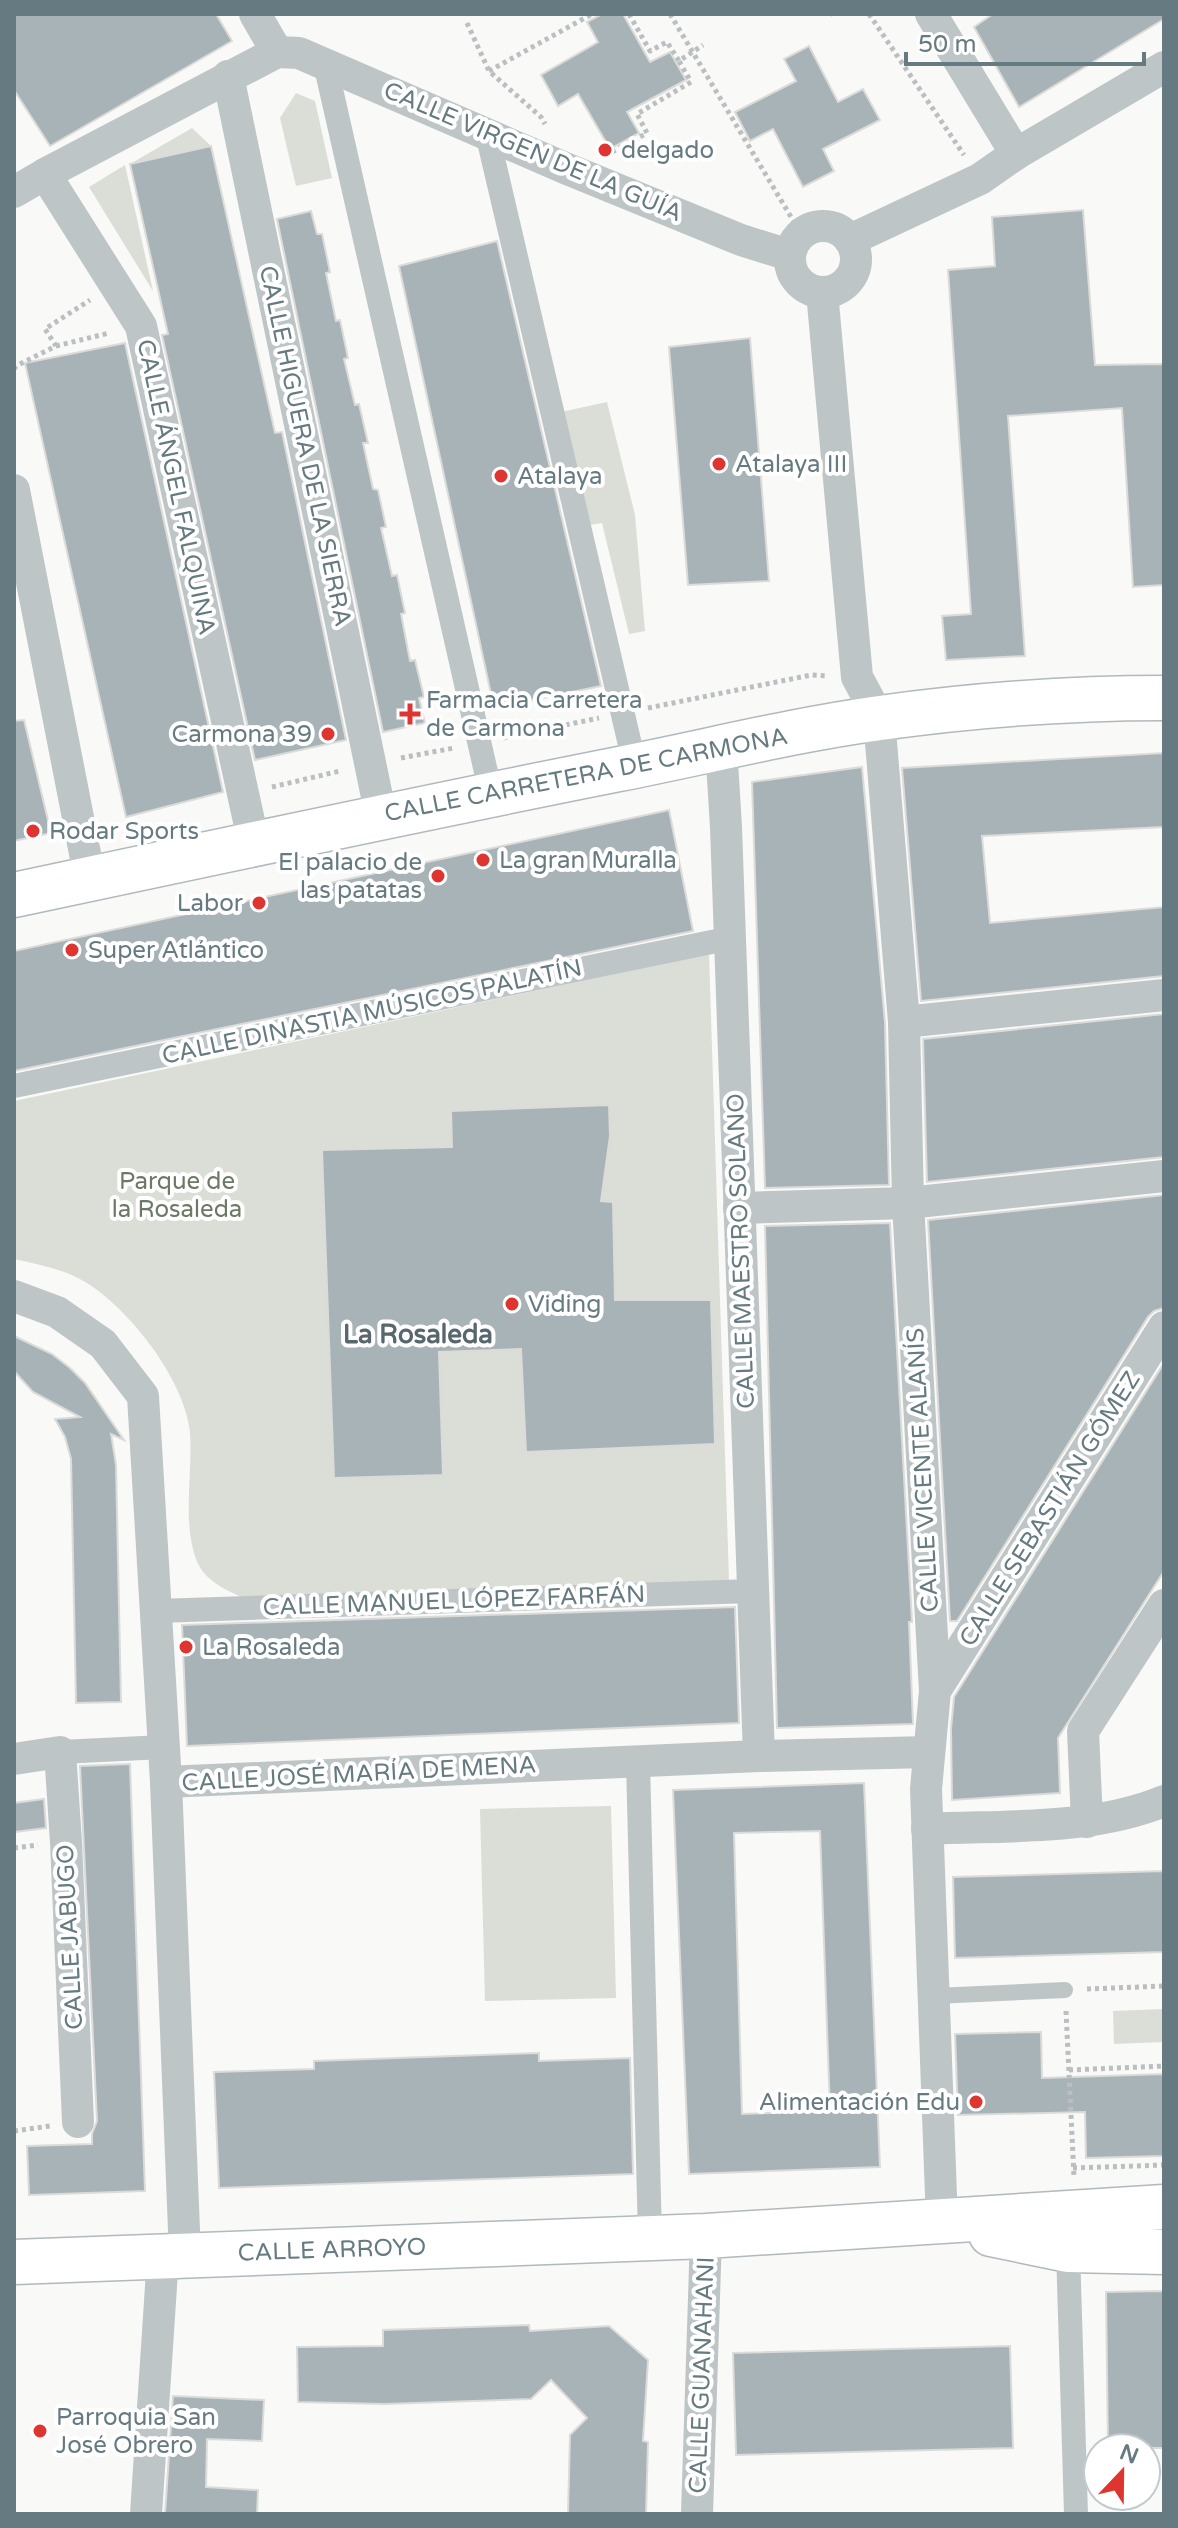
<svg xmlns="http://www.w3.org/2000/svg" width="1178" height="2528" viewBox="0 0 1178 2528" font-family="'Varela Round',sans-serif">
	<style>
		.green { fill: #dbded6 }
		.building { fill: #a7b3b6; stroke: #dbdbd9; stroke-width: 2; fill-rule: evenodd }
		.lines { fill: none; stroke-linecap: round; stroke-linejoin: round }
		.secondary-casing { stroke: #b0b9bc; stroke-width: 47 }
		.path { stroke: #bbbfc1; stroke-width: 5; stroke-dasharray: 4 4; stroke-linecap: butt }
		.service { stroke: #bec5c7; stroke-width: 16 }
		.pedestrian { stroke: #bec5c7; stroke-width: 24 }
		.minor { stroke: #bec5c7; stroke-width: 32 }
		.secondary { stroke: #fff; stroke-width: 44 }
		.poi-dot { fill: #df3531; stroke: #fff; stroke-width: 3 }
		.labels { text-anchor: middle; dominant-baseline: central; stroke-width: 8; stroke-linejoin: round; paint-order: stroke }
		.poi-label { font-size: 24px; fill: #657a81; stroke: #fff; text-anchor: start }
		.street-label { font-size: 24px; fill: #657a81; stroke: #fff }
		.park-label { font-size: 24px; fill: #6c7964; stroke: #fff }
		.neighbourhood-label { font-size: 26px; font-weight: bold; fill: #57676d; stroke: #fff }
	</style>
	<rect width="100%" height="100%" fill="#f9f9f7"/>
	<g class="green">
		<polygon points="296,93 315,101 332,178 296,186 280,118"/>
		<polygon points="192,128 211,146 130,164"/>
		<polygon points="125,165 153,291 89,187"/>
		<polygon points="607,402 635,515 645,631 629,634 602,523 589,525 561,412"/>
		<path d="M709 954 729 1581 247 1599C227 1591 204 1581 196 1559 182 1520 193 1473 190 1432 185 1379 125 1302 78 1278 58 1268 36 1264 14 1259V1101Z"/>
		<polygon points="611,1806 616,1998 485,2001 480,1809"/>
		<polygon points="1164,2009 1164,2042 1114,2044 1113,2011"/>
	</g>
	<g class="building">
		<polygon points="14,14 216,14 232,41 50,146 14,90"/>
		<polygon points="602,14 623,14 650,62 670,52 686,80 627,112 639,133 610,149 578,94 558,106 541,75 598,42 587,22"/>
		<polygon points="993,14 1164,14 1164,19 1019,107 974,27"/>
		<polygon points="809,46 838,102 863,89 880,120 823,149 834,171 803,187 773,129 750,141 735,112 796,81 784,59"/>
		<polygon points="211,146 275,433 282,432 346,740 255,760 162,335 168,334 130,164"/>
		<polygon points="1083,210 1095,365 1164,364 1164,585 1133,587 1122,408 1008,416 1025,656 946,660 942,616 971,614 948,270 995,266 992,217"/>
		<polygon points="311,211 317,234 322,234 330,272 326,273 336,321 340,320 348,358 344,359 355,405 359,404 368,443 363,443 373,489 378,490 386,527 381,528 392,576 397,575 405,613 401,614 410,661 415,660 424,697 419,698 425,723 383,732 277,219"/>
		<polygon points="497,241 601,686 494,708 399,266"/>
		<polygon points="750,338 769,581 688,585 669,347"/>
		<polygon points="125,343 223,792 126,817 25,363"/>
		<polygon points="24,720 51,833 14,841 14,721"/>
		<polygon points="1164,753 1164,827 982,836 990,923 1164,907 1164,976 921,1001 902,768"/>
		<polygon points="862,767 885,1023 889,1185 765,1188 752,782"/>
		<polygon points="669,810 693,931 14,1071 14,951"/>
		<polygon points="1164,1014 1164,1157 927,1182 923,1039"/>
		<polygon points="609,1105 610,1136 601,1201 613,1202 615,1300 711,1300 715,1444 526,1452 521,1349 439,1352 443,1475 334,1478 322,1150 452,1147 451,1111"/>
		<polygon points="1164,1195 1164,1308 1154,1311 1148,1317 957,1621 950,1621 928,1220"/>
		<polygon points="890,1223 912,1622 909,1622 913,1724 777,1728 765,1226"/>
		<polygon points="14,1336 52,1354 70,1368 85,1383 124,1440 111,1434 116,1465 121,1702 76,1703 71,1459 65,1437 55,1419 80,1417 33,1392 14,1371"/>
		<polygon points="1164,1363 1164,1571 1058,1738 1060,1793 952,1800 951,1729 954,1697"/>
		<polygon points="735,1607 739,1723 187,1746 182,1625"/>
		<polygon points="130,1764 145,2191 29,2195 27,2146 92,2144 92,2134 97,2121 80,1766"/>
		<path d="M864 1783 880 2167 689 2174 673 1790ZM820 1831 830 2111 742 2114 734 1833Z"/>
		<polygon points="44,1799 46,1828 14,1832 14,1803"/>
		<polygon points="1164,1871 1164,1952 955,1958 953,1877"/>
		<polygon points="1041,2032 1042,2078 1164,2074 1164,2156 1086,2158 1085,2112 958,2115 955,2034"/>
		<polygon points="539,2053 539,2061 630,2058 633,2174 219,2188 214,2072 314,2069 314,2061"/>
		<polygon points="1164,2291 1164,2448 1108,2448 1106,2292"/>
		<polygon points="529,2325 530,2331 609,2326 648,2360 643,2441 648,2442 646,2514 568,2514 570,2435 587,2418 551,2380 531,2399 385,2404 298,2402 297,2347 383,2346 383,2330"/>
		<polygon points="1010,2346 1013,2448 736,2455 733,2353"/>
		<polygon points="173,2396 264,2400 262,2441 207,2439 206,2487 258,2490 257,2514 165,2514"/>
	</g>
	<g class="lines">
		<g class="secondary-casing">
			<g id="secondary">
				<path d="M14 895C216 852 417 809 619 769 706 752 792 730 880 718 974 705 1070 698 1164 698"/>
				<polyline points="991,2234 1068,2250 1164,2252"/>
				<polyline points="14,2262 706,2236 1164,2207"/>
			</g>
		</g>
		<g class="path">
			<polyline points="629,14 650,51 667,42 679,61 703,45"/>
			<polyline points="670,14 794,222"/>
			<polyline points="831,14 832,14"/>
			<polyline points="869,14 964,155"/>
			<polyline points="467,23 489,71 541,117 545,124"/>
			<polyline points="489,71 592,14"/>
			<polyline points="612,152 647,133 637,114 691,82 679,61"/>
			<polyline points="56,346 109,333"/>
			<polyline points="14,369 16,366 56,346 45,329 90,300"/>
			<polyline points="648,708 811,675 827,676"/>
			<polyline points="503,738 599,718"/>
			<polyline points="401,758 454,748"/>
			<polyline points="272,787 340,771"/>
			<polyline points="14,1848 38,1845"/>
			<polyline points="1087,1989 1164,1986"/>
			<polyline points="1066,2011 1074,2177"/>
			<polyline points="1069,2070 1164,2066"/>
			<polyline points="14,2131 50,2126"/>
			<polyline points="1073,2168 1164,2165"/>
		</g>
		<polyline class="service" points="934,1996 1065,1990"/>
		<g class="pedestrian">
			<polyline points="325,63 491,794"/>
			<polyline points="487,133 635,766"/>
			<polyline points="14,1086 731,938"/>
			<polyline points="156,1611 752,1591"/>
			<polyline points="60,1752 164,1747"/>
			<polyline points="638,1762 650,2238"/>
			<polyline points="1068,2250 1076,2514"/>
		</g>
		<g class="minor">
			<polyline points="255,14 277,52"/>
			<polyline points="931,14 1016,154"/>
			<polyline points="228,76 381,816"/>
			<polyline points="14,192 45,174"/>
			<circle cx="823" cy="259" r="33"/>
			<polyline points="850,240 980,179 1016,154 1164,67"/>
			<polyline points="822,292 857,677 879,718 904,1022 908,1203 935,1691 926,1789 942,2223"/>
			<polyline points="14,490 90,879"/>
			<polyline points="721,746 726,827 759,1756"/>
			<polyline points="254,844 141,326 45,174 277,52 299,53 565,168 741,240 789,255"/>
			<polyline points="904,1022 1164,995"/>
			<polyline points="739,1208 908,1203 1164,1176"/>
			<polyline points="14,1296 57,1312 103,1344 143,1396 166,1782 185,2255"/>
			<polyline points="935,1691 1164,1327"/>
			<polyline points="14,1759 60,1752 66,1842 78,2122"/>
			<polyline points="166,1782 759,1756 929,1752"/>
			<polyline points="1087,1822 1083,1731 1164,1605"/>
			<path d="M927 1829C1005 1825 1091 1831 1164 1801"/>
			<polyline points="146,2514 163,2256"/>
			<polyline points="697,2514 706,2236"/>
		</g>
		<use href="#secondary" class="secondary"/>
	</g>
	<g class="poi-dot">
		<circle cx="605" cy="150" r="8"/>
		<circle cx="719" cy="464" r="8"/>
		<circle cx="501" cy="476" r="8"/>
		<path d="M406 702h8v8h8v8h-8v8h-8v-8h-8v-8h8z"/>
		<circle cx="328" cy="734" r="8"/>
		<circle cx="33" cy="831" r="8"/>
		<circle cx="483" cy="860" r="8"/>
		<circle cx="438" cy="876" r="8"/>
		<circle cx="259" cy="903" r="8"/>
		<circle cx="72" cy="950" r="8"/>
		<circle cx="512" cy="1304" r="8"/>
		<circle cx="186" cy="1647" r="8"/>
		<circle cx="976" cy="2102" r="8"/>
		<circle cx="40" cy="2431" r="8"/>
	</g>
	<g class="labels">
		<g class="poi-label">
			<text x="621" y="150">delgado</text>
			<text x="735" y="464">Atalaya III</text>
			<text x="517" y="476">Atalaya</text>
			<text x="426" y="700">Farmacia Carretera<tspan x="426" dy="28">de Carmona</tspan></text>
			<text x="312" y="734" text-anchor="end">Carmona 39</text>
			<text x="49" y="831">Rodar Sports</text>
			<text x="499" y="860">La gran Muralla</text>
			<text x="422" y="862" text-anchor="end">El palacio de<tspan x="422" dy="28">las patatas</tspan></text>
			<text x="243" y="903" text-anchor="end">Labor</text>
			<text x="88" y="950">Super Atlántico</text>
			<text x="528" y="1304">Viding</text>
			<text x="202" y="1647">La Rosaleda</text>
			<text x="960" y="2102" text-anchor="end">Alimentación Edu</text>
			<text x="56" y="2417">Parroquia San<tspan x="56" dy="28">José Obrero</tspan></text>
		</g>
		<g class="street-label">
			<text transform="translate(533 152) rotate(23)">CALLE VIRGEN DE LA GUÍA</text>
			<text transform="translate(305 446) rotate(78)">CALLE HIGUERA DE LA SIERRA</text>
			<text transform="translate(176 487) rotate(78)">CALLE ÁNGEL FALQUINA</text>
			<text transform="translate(586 775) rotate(-11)">CALLE CARRETERA DE CARMONA</text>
			<text transform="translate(372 1012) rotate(-12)">CALLE DINASTIA MÚSICOS PALATÍN</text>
			<text transform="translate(741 1251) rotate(-92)">CALLE MAESTRO SOLANO</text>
			<text transform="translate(923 1470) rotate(-93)">CALLE VICENTE ALANÍS</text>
			<text transform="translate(1050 1509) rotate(-58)">CALLE SEBASTIÁN GÓMEZ</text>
			<text transform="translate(454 1601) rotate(-2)">CALLE MANUEL LÓPEZ FARFÁN</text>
			<text transform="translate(359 1774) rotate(-3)">CALLE JOSÉ MARÍA DE MENA</text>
			<text transform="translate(70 1937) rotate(-93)">CALLE JABUGO</text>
			<text transform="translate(332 2250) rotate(-2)">CALLE ARROYO</text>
			<text transform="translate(702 2375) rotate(-88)">CALLE GUANAHANI</text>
		</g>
		<g class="park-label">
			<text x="177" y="1181">Parque de<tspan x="177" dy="28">la Rosaleda</tspan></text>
		</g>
		<g class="neighbourhood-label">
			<text x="418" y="1334">La Rosaleda</text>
		</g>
	</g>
	<rect width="1178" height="2528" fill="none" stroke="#657a81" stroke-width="32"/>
	<g transform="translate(1122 2472) rotate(22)"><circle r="38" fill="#ffffff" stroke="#c1cacd" stroke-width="2"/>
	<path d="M0-6L14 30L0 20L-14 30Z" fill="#df3531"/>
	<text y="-12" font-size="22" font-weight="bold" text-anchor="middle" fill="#657a81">N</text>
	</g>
	<path d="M906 52v12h238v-12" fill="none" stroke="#657a81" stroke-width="4"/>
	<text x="918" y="52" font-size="24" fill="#657a81" stroke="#ffffff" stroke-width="6" paint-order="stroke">50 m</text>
</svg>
